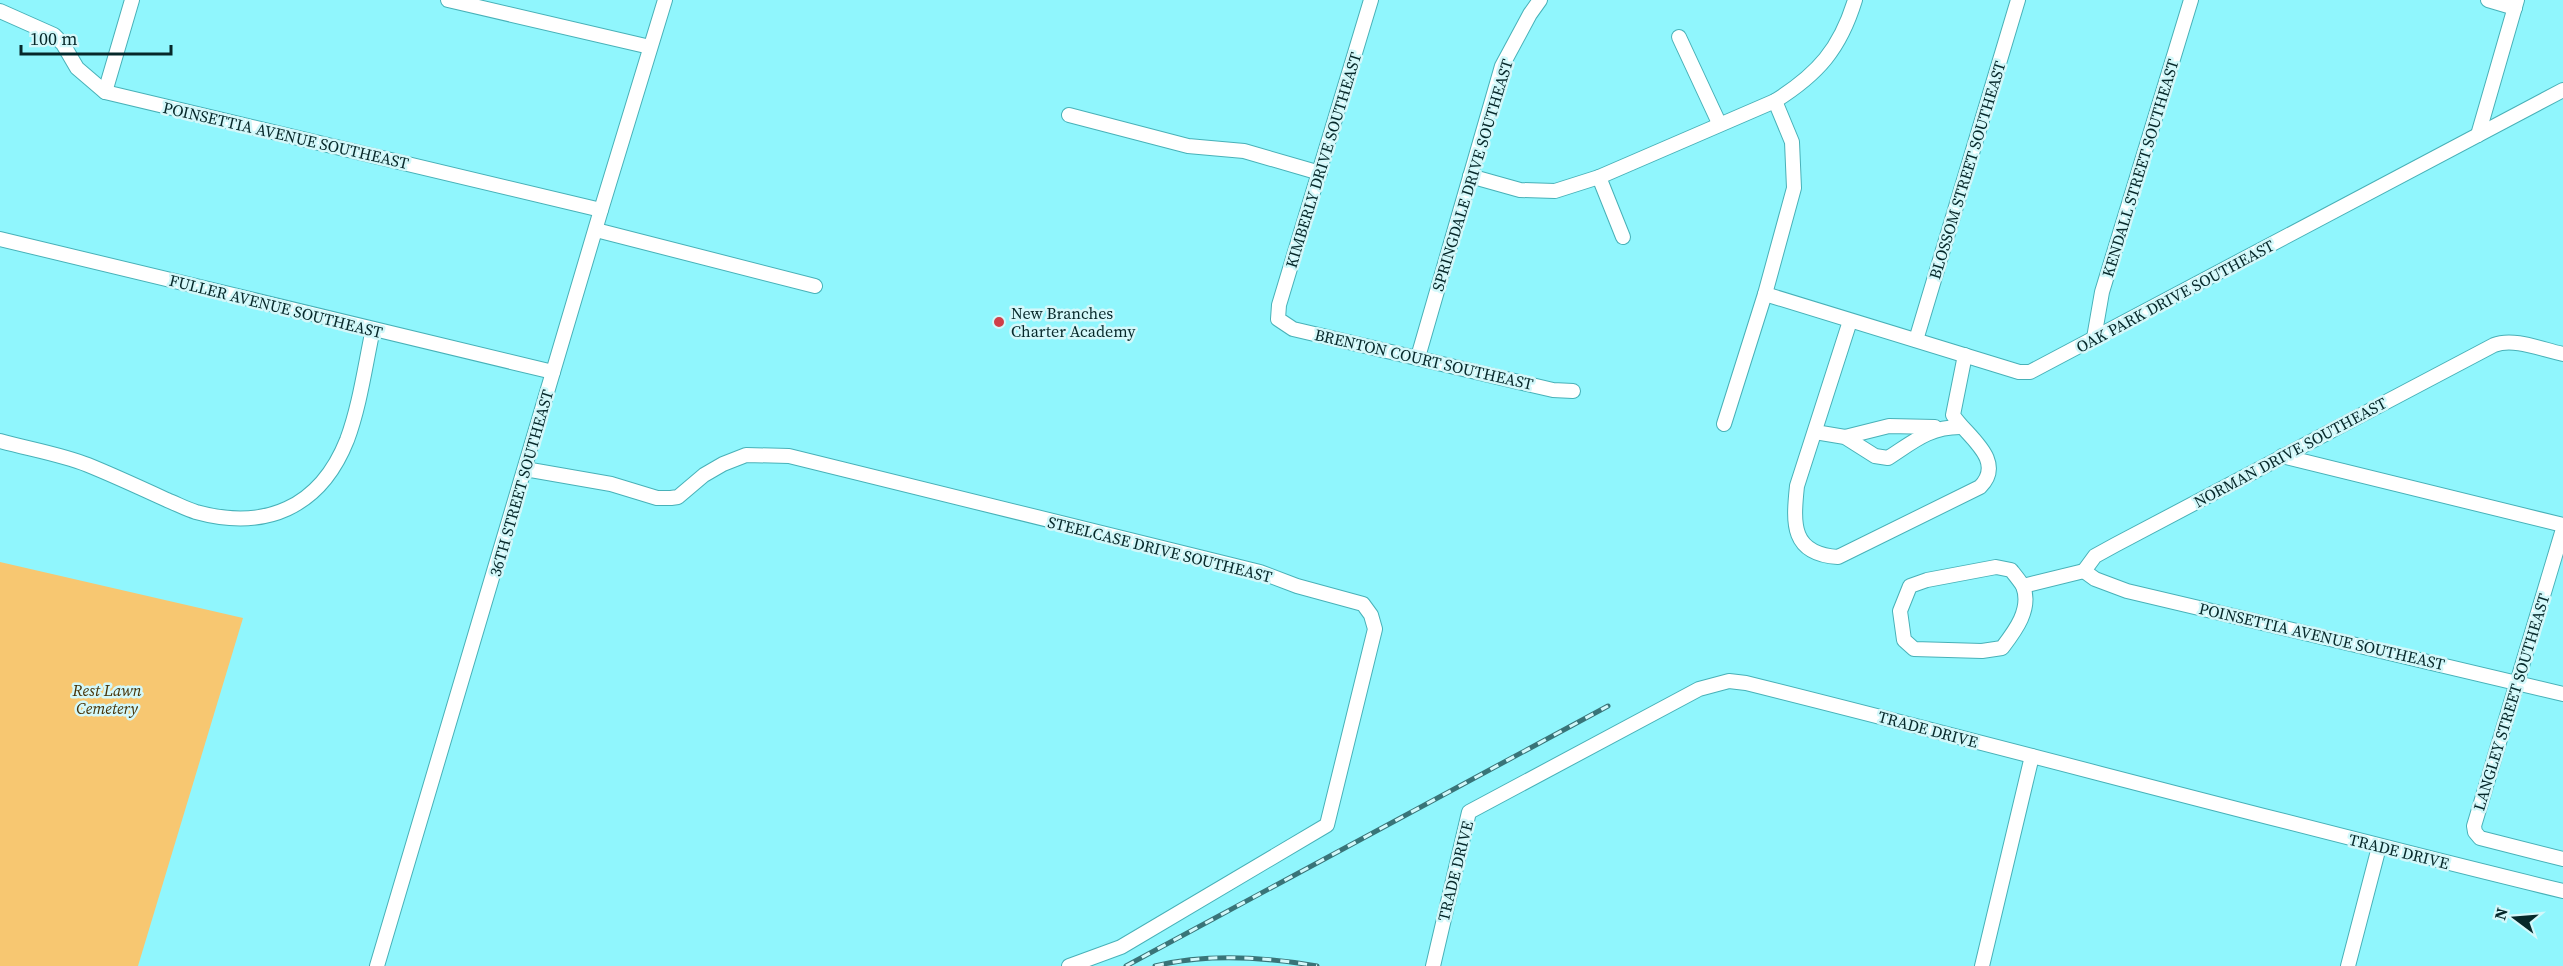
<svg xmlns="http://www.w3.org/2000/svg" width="2563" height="966" viewBox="0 0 2563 966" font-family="'Source Serif 4',serif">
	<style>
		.green { fill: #f7c771 }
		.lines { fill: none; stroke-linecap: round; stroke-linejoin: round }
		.minor-casing { stroke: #48b1b8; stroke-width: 16 }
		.minor { stroke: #fff; stroke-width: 14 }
		.rail-casing { stroke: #397478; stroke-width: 5 }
		.rail { stroke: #d3f8fa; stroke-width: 3; stroke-dasharray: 9; stroke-linecap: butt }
		.poi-dot { fill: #cf3f49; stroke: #d3f8fa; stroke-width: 2 }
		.labels { text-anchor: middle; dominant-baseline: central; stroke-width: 5; stroke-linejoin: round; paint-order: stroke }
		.street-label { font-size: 16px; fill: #06282a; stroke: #d3f8fa }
		.poi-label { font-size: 16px; fill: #06282a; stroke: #d3f8fa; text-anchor: start }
		.park-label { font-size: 16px; font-style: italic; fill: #463206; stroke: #d3f8fa }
	</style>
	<rect width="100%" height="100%" fill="#90f6fd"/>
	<polygon class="green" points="0,562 243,618 138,966 0,966"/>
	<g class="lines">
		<g class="minor-casing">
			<g id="minor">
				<polyline points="448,0 650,47"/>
				<polyline points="1371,0 1279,305 1278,319 1293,329 1553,390 1573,391"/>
				<polyline points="2488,0 2515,8"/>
				<polyline points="0,11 54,35 63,44 77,68 105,92 601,210"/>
				<polyline points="1679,37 1719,123"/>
				<polyline points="105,92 132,0"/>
				<polyline points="1069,115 1188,146 1244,151 1320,173"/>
				<polyline points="2478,135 2517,0"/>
				<path d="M1470 176 1520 190 1555 191 1599 177 1775 101C1818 74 1840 49 1855 0"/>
				<polyline points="1599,177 1623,237"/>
				<polyline points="596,230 815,286"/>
				<polyline points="0,239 553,372"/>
				<polyline points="1765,294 2019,372 2030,372 2563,90"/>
				<path d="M1850 321 1797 486C1793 524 1791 554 1838 557L1980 487C2007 460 1965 435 1953 415L1965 355"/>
				<polyline points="2094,338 2102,292 2191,0"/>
				<polyline points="1916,340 2018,0"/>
				<polyline points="1418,357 1502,66 1530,14 1540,0"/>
				<polyline points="1724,424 1765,294 1794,188 1792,142 1775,101"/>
				<path d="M1815 432 1845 437 1875 456 1888 458C1913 442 1929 427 1960 427"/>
				<polyline points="1845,437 1889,426 1935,427"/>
				<path d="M0 441C29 449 60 454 88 465 115 476 141 488 167 500 177 504 186 509 196 512 265 531 320 508 347 440 360 405 365 366 373 329"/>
				<polyline points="2282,456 2563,525"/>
				<polyline points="525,469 611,484 657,498 671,498 678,497 704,475 723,464 746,455 789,456 1260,572 1297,586 1363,604 1371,615 1375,629 1327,825 1121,947 1069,966"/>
				<polyline points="2563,529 2474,826 2475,832 2480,838 2563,859"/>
				<path d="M1996 567 2011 570C2015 575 2020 581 2023 586 2032 609 2015 631 2002 648L1982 651 1914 649 1904 640 1900 611 1910 586 1927 580Z"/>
				<path d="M2084 571 2095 556 2115 545 2494 345C2514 337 2543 350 2563 354"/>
				<polyline points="2084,571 2095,579 2127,591 2563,694"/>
				<polyline points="2023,586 2084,571"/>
				<polyline points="377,966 601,210 665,0"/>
				<path d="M1433 966 1469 812 1699 689 1729 681 1746 683C2019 751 2290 825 2563 891"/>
				<polyline points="1982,966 2032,756"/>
				<polyline points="2348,966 2379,847"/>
			</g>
		</g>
		<use href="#minor" class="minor"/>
		<g class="rail-casing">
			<g id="rail">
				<polyline points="1126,966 1608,706"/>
				<path d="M1155 966C1208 953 1264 957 1317 966"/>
			</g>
		</g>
		<use href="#rail" class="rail"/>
	</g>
	<circle class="poi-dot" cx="999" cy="322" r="6"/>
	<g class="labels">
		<g class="street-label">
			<text transform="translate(286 135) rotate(13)">POINSETTIA AVENUE SOUTHEAST</text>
			<text transform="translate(1323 160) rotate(-73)">KIMBERLY DRIVE SOUTHEAST</text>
			<text transform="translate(2140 168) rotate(-73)">KENDALL STREET SOUTHEAST</text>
			<text transform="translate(1967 170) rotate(-73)">BLOSSOM STREET SOUTHEAST</text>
			<text transform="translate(1472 175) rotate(-73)">SPRINGDALE DRIVE SOUTHEAST</text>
			<text transform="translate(2175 296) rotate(-28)">OAK PARK DRIVE SOUTHEAST</text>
			<text transform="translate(276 306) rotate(14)">FULLER AVENUE SOUTHEAST</text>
			<text transform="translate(1424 359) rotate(13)">BRENTON COURT SOUTHEAST</text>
			<text transform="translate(2290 452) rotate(-28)">NORMAN DRIVE SOUTHEAST</text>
			<text transform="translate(521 483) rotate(-74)">36TH STREET SOUTHEAST</text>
			<text transform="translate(1160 549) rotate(14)">STEELCASE DRIVE SOUTHEAST</text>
			<text transform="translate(2322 636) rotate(13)">POINSETTIA AVENUE SOUTHEAST</text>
			<text transform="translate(2511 702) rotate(-73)">LANGLEY STREET SOUTHEAST</text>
			<text transform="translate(1928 729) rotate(15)">TRADE DRIVE</text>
			<text transform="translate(2399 851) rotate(14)">TRADE DRIVE</text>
			<text transform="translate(1455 871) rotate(-76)">TRADE DRIVE</text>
		</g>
		<g class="poi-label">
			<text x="1011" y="313">New Branches<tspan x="1011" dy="18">Charter Academy</tspan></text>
		</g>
		<g class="park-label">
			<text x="107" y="690">Rest Lawn<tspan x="107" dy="18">Cemetery</tspan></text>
		</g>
	</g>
	<g transform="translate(2515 918) rotate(286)" stroke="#d3f8fa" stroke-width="4.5" paint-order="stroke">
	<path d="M0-4.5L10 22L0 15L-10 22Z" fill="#06282a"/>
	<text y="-9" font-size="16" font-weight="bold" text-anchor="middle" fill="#06282a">N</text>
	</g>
	<path d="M21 45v9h150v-9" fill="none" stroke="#06282a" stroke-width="3"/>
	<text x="30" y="45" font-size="18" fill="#06282a" stroke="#d3f8fa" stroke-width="4.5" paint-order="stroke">100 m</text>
</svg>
